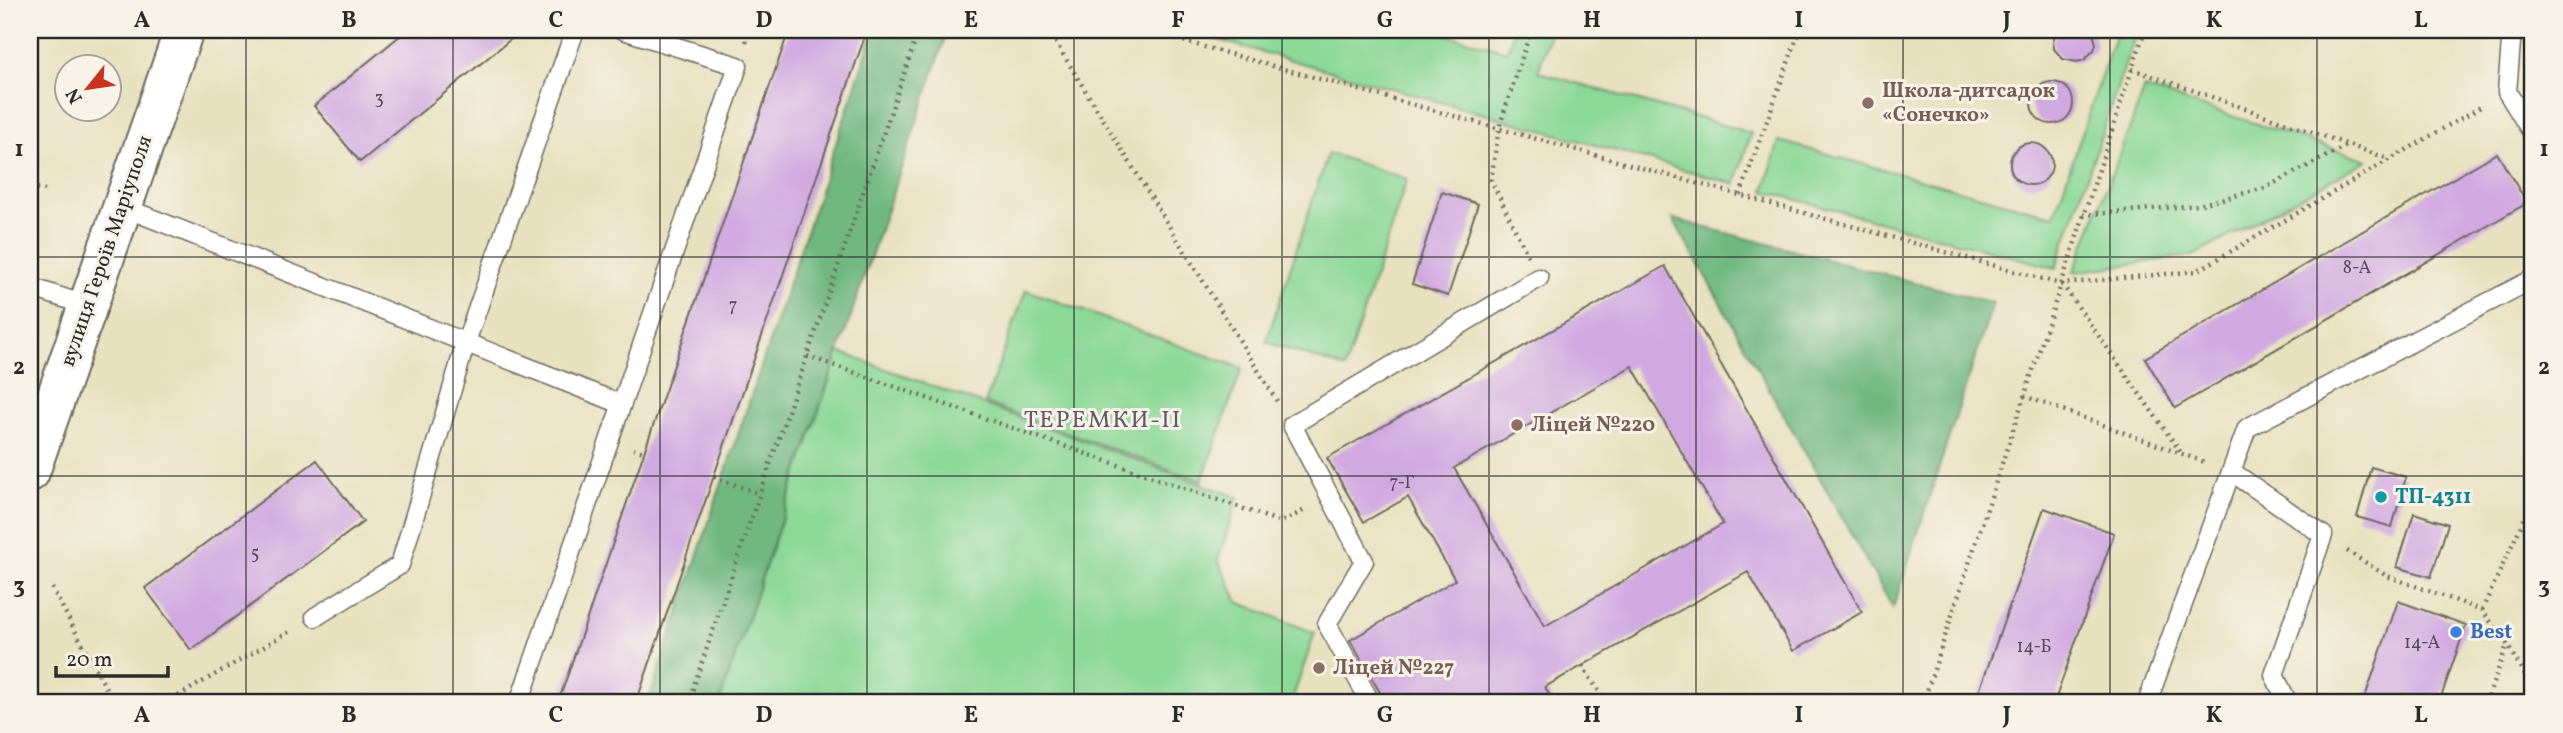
<svg xmlns="http://www.w3.org/2000/svg" width="2563" height="733" viewBox="0 0 2563 733" font-family="Vollkorn,serif">
	<style>
		.green { fill: #8bd897; stroke: #5b8261; stroke-width: 2 }
		.forest { fill: #70b880; stroke: #4e7256; stroke-width: 2 }
		.building { fill: #d1a9e1; fill-rule: evenodd }
		.lines { fill: none; stroke-linecap: round; stroke-linejoin: round }
		.service-casing { stroke: #6d6b5f; stroke-width: 21 }
		.tertiary-casing { stroke: #6d6b5f; stroke-width: 42 }
		.path { stroke: #6d6b5f; stroke-width: 4.5; stroke-dasharray: 2 5; stroke-linecap: butt }
		.service { stroke: #fff; stroke-width: 18 }
		.tertiary { stroke: #fff; stroke-width: 38 }
		.grid { fill: none; stroke: #2b2b2b; stroke-width: 2; stroke-opacity: 0.55 }
		.education-dot { fill: #8d6e63; stroke: #f7f3e8; stroke-width: 2.5 }
		.culture-dot { fill: #0f9aa8; stroke: #f7f3e8; stroke-width: 2.5 }
		.shop-dot { fill: #3f7fe0; stroke: #f7f3e8; stroke-width: 2.5 }
		.labels { text-anchor: middle; dominant-baseline: central; stroke-width: 6; stroke-linejoin: round; paint-order: stroke }
		.number-label { font-size: 18px; fill: #544a58 }
		.education-label { font-size: 21px; font-weight: bold; fill: #785e54; stroke: #f7f3e8; text-anchor: start }
		.street-label { font-size: 21px; fill: #2b2b2b; stroke: #f7f3e8 }
		.culture-label { font-size: 21px; font-weight: bold; fill: #0d838f; stroke: #f7f3e8; text-anchor: start }
		.shop-label { font-size: 21px; font-weight: bold; fill: #366cbe; stroke: #f7f3e8; text-anchor: start }
		.quarter-label { font-size: 24px; letter-spacing: 2px; fill: #65576b; stroke: #f7f3e8 }
		.neatline { fill: none; stroke: #2b2b2b; stroke-width: 2.5 }
		.grid-label { font-size: 23px; text-anchor: middle; font-weight: bold; fill: #2b2b2b }
	</style>
	<rect width="100%" height="100%" fill="#f7f3e8"/>
	<filter id="ink" filterUnits="userSpaceOnUse"><feTurbulence type="fractalNoise" baseFrequency=".0143" numOctaves="2"/><feDisplacementMap in="SourceGraphic" scale="14" xChannelSelector="R" yChannelSelector="G"/><feConvolveMatrix kernelMatrix="1 2 1 2 8 2 1 2 1" color-interpolation-filters="sRGB"/></filter>
	<filter id="wash" filterUnits="userSpaceOnUse"><feTurbulence type="fractalNoise" baseFrequency=".00686" numOctaves="4" result="noise"/><feDisplacementMap in="SourceGraphic" scale="28" xChannelSelector="R" yChannelSelector="G"/><feGaussianBlur stdDeviation="1.57" result="paint"/><feColorMatrix in="noise" values="0 0 0 0 0 0 0 0 0 0 0 0 0 0 0 0 0 1.4 0 .05"/><feComposite in="paint" operator="in"/></filter>
	<g filter="url(#wash)">
		<rect width="100%" height="100%" fill="#e8e1bf"/>
		<g class="green">
			<polygon points="1203,30 1430,30 1507,51 1514,30 1551,30 1538,72 1751,133 1735,184 1201,35"/>
			<polygon points="2117,30 2137,30 2056,268 1764,191 1779,141 2054,216"/>
			<polygon points="2145,88 2368,160 2195,255 2074,272"/>
			<polygon points="1328,153 1407,179 1345,368 1266,342"/>
			<polygon points="1026,290 1242,368 1202,481 985,403"/>
			<polygon points="839,352 1238,497 1218,560 1238,602 1315,633 1291,703 719,703"/>
		</g>
		<g class="forest">
			<polygon points="874,30 948,30 719,703 648,703"/>
			<polygon points="1673,219 1993,303 1893,608"/>
		</g>
		<g id="blocks">
			<g class="building">
				<polygon points="407,30 522,30 360,162 314,106"/>
				<polygon points="789,30 858,30 866,33 636,703 558,703"/>
				<polygon points="2056,30 2092,30 2096,44 2094,50 2084,60 2077,62 2063,59 2054,49 2053,42"/>
				<circle cx="2052" cy="103" r="21"/>
				<circle cx="2031" cy="164" r="21"/>
				<polygon points="2497,153 2527,203 2175,408 2145,358"/>
				<polygon points="1442,192 1478,204 1448,296 1412,284"/>
				<path d="M1665 266 1862 612 1793 651 1748 572 1545 687 1554 703H1386L1350 640 1455 580 1408 497 1364 522 1327 458ZM1632 366 1723 524 1545 626 1454 468Z"/>
				<polygon points="317,460 363,522 191,650 145,588"/>
				<polygon points="2371,467 2406,477 2392,527 2357,517"/>
				<polygon points="2044,508 2114,533 2054,703 1975,703"/>
				<polygon points="2414,513 2448,524 2431,577 2397,567"/>
				<polygon points="2398,601 2466,625 2439,703 2363,703"/>
			</g>
		</g>
	</g>
	<g filter="url(#ink)">
		<use href="#blocks" fill-opacity="0" stroke="#6d6b5f" stroke-width="2"/>
		<g class="lines">
			<g class="service-casing">
				<g id="service">
					<polyline points="2512,30 2507,92 2533,134"/>
					<polyline points="123,207 621,404"/>
					<polyline points="30,287 88,306"/>
					<polyline points="2232,472 2323,535 2274,675 2288,703"/>
					<polyline points="315,617 400,565 466,342 575,30"/>
					<polyline points="519,703 738,66 623,30"/>
					<polyline points="1371,703 1327,624 1364,561 1292,425 1539,278"/>
					<polyline points="2147,703 2247,428 2533,279"/>
				</g>
			</g>
			<g class="tertiary-casing">
				<polyline id="tertiary" points="30,472 184,30"/>
			</g>
			<g class="path">
				<polyline points="1048,30 1277,401"/>
				<polyline points="1143,30 2061,284 2197,271 2484,105"/>
				<polyline points="1186,41 1190,30"/>
				<polyline points="746,42 751,30"/>
				<polyline points="2132,69 2389,159"/>
				<polyline points="30,186 45,190"/>
				<polyline points="1740,195 1800,30"/>
				<polyline points="2083,215 2198,205 2265,188 2348,145"/>
				<polyline points="1528,256 1491,180 1499,128 1531,30"/>
				<polyline points="2062,284 2182,454"/>
				<polyline points="807,356 1281,522 1307,509"/>
				<polyline points="2024,396 2207,463"/>
				<polyline points="633,449 644,452"/>
				<polyline points="714,477 760,494"/>
				<polyline points="2347,551 2387,576 2482,610 2507,644 2533,689"/>
				<polyline points="52,588 114,703"/>
				<polyline points="2482,610 2533,500"/>
				<polyline points="1582,666 1607,703"/>
				<polyline points="166,703 292,630"/>
				<polyline points="688,703 919,30"/>
				<polyline points="1923,703 2145,30"/>
				<polyline points="2486,703 2507,645"/>
			</g>
			<use href="#service" class="service"/>
			<use href="#tertiary" class="tertiary"/>
		</g>
	</g>
	<path class="grid" d="M246 30V703M453 30V703M660 30V703M867 30V703M1074 30V703M1282 30V703M1489 30V703M1696 30V703M1903 30V703M2110 30V703M2317 30V703M30 257H2533M30 476H2533"/>
	<g class="education-dot">
		<circle cx="1868" cy="103" r="7"/>
		<circle cx="1517" cy="425" r="7"/>
		<circle cx="1319" cy="668" r="7"/>
	</g>
	<circle class="culture-dot" cx="2381" cy="497" r="7"/>
	<circle class="shop-dot" cx="2456" cy="632" r="7"/>
	<g class="labels">
		<g class="number-label">
			<text x="379" y="99">3</text>
			<text x="2357" y="268">8-А</text>
			<text x="733" y="306">7</text>
			<text x="1402" y="483">7-Г</text>
			<text x="255" y="554">5</text>
			<text x="2422" y="643">14-А</text>
			<text x="2034" y="647">14-Б</text>
		</g>
		<g class="education-label">
			<text x="1882" y="91">Школа-дитсадок<tspan x="1882" dy="24">«Сонечко»</tspan></text>
			<text x="1531" y="425">Ліцей №220</text>
			<text x="1333" y="668">Ліцей №227</text>
		</g>
		<g class="street-label">
			<text transform="translate(107 251) rotate(-71)">вулиця Героїв Маріуполя</text>
		</g>
		<g class="culture-label">
			<text x="2395" y="497">ТП-4311</text>
		</g>
		<g class="shop-label">
			<text x="2470" y="632">Best</text>
		</g>
		<g class="quarter-label">
			<text x="1103" y="421">ТЕРЕМКИ-ІІ</text>
		</g>
	</g>
	<rect width="2563" height="733" fill="none" stroke="#f7f3e8" stroke-width="77"/>
	<g transform="translate(88 88) rotate(240)"><circle r="33" fill="#f7f3e8" stroke="#a5a39c" stroke-width="2"/>
	<path d="M0-5L12 26L0 18L-12 26Z" fill="#c8321e"/>
	<text y="-10" font-size="19" font-weight="bold" text-anchor="middle" fill="#2b2b2b">N</text>
	</g>
	<path d="M56 666v10h112v-10" fill="none" stroke="#2b2b2b" stroke-width="3.5"/>
	<text x="66" y="666" font-size="21" fill="#2b2b2b" stroke="#f7f3e8" stroke-width="5" paint-order="stroke">20 m</text>
	<rect x="38" y="38" width="2486" height="656" class="neatline"/>
	<g class="grid-label">
		<text x="142" y="27">A</text>
		<text x="349" y="27">B</text>
		<text x="556" y="27">C</text>
		<text x="764" y="27">D</text>
		<text x="971" y="27">E</text>
		<text x="1178" y="27">F</text>
		<text x="1385" y="27">G</text>
		<text x="1592" y="27">H</text>
		<text x="1799" y="27">I</text>
		<text x="2007" y="27">J</text>
		<text x="2214" y="27">K</text>
		<text x="2421" y="27">L</text>
		<text x="19" y="156">1</text>
		<text x="2544" y="156">1</text>
		<text x="19" y="374">2</text>
		<text x="2544" y="374">2</text>
		<text x="19" y="593">3</text>
		<text x="2544" y="593">3</text>
		<text x="142" y="722">A</text>
		<text x="349" y="722">B</text>
		<text x="556" y="722">C</text>
		<text x="764" y="722">D</text>
		<text x="971" y="722">E</text>
		<text x="1178" y="722">F</text>
		<text x="1385" y="722">G</text>
		<text x="1592" y="722">H</text>
		<text x="1799" y="722">I</text>
		<text x="2007" y="722">J</text>
		<text x="2214" y="722">K</text>
		<text x="2421" y="722">L</text>
	</g>
</svg>
